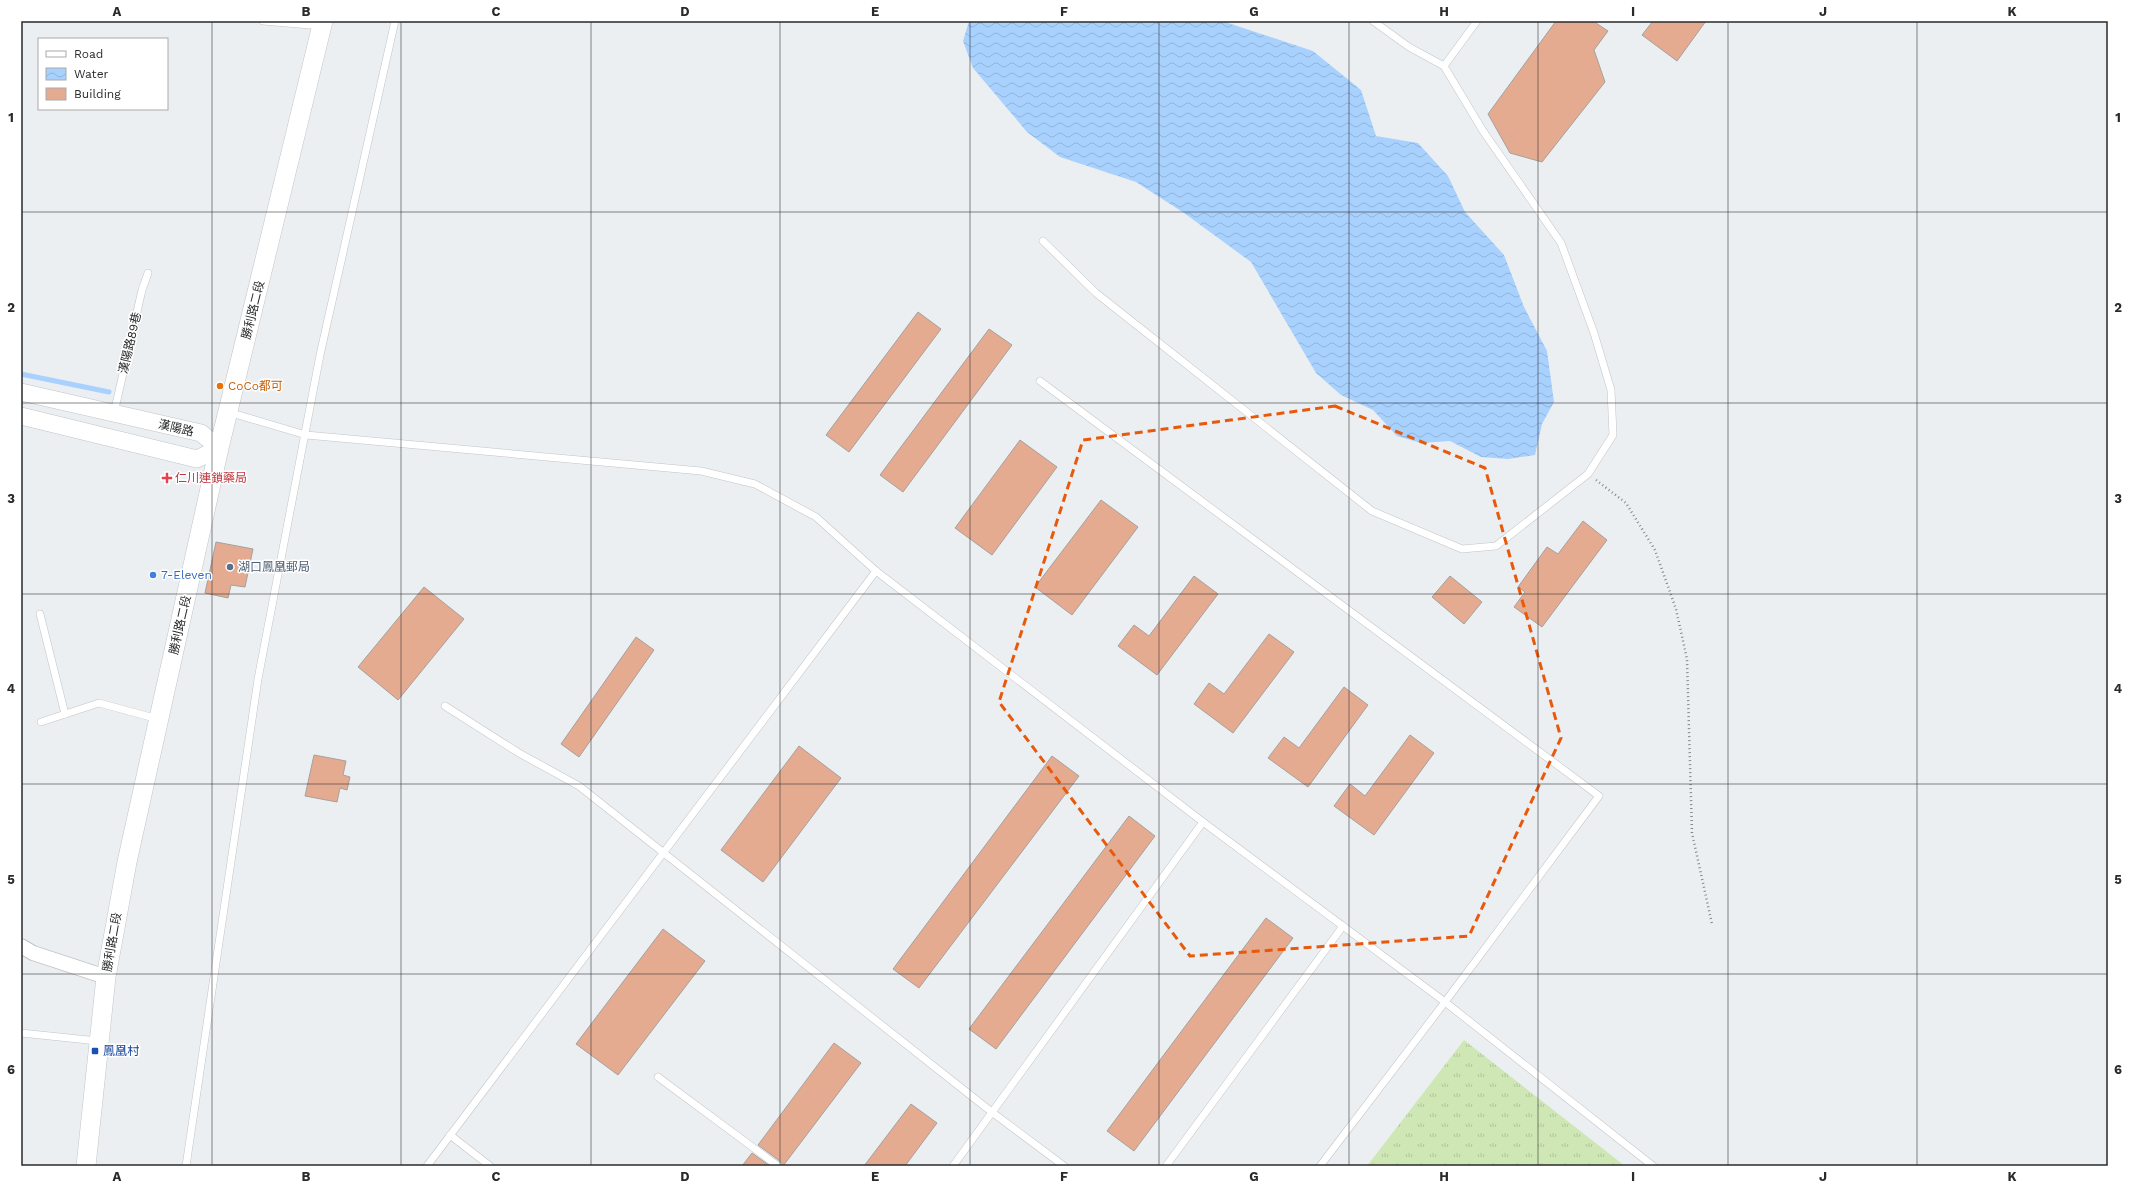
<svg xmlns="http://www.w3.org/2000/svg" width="2129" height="1187" viewBox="0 0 2129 1187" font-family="'Work Sans','Noto Sans TC',sans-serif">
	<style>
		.grass { fill: url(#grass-tufts) }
		.water { fill: url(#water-waves) }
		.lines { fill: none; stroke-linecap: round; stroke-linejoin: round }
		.stream { stroke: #a8d1fe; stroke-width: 5 }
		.building { fill: #e5ab91; stroke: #a5a09e }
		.service-casing { stroke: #c1c5c8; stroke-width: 8 }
		.minor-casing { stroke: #c1c5c8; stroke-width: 16 }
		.tertiary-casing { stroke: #c1c5c8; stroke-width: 18 }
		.secondary-casing { stroke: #c1c5c8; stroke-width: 20 }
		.path { stroke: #86898b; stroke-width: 2.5; stroke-dasharray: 1 3; stroke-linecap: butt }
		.service { stroke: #fff; stroke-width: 7 }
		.minor { stroke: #fff; stroke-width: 14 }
		.tertiary { stroke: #fff; stroke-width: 17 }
		.secondary { stroke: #fff; stroke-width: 19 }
		.marked { fill: none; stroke: #e8590c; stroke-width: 3; stroke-dasharray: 8 5; stroke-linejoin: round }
		.grid { fill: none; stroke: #292a2b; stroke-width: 1; stroke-opacity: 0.55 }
		.food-dot { fill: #e8710a; stroke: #fff; stroke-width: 1.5 }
		.health-dot { fill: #e0444e; stroke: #fff; stroke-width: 1.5 }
		.service-dot { fill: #5c6f8a; stroke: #fff; stroke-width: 1.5 }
		.shop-dot { fill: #3f7fe0; stroke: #fff; stroke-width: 1.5 }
		.transit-dot { fill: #1a4fb4; stroke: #fff; stroke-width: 1.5 }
		.labels { text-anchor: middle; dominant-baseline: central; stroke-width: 3; stroke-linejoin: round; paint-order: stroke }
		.street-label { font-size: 12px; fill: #292a2b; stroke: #fff }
		.food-label { font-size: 12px; fill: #c56008; stroke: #fff; text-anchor: start }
		.health-label { font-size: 12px; fill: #be3a42; stroke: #fff; text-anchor: start }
		.service-label { font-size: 12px; fill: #4e5e75; stroke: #fff; text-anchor: start }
		.shop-label { font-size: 12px; fill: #366cbe; stroke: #fff; text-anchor: start }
		.transit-label { font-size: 12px; fill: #164399; stroke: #fff; text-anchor: start }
		.neatline { fill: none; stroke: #292a2b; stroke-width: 1.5 }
		.grid-label { font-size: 13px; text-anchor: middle; font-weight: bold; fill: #292a2b }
	</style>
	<defs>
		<pattern id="grass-tufts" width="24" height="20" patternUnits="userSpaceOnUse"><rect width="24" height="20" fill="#cee7b4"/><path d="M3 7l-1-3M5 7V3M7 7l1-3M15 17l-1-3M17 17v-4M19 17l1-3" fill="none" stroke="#b1c69b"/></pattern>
		<pattern id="water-waves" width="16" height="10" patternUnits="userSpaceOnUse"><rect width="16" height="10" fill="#a8d1fe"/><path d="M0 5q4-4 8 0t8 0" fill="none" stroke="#91b4da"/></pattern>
	</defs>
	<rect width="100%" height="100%" fill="#ebeff2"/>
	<polygon class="grass" points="1464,1040 1625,1166 1367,1166"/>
	<polygon class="water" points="969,21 1222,21 1313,51 1361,90 1376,136 1418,143 1448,176 1465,212 1504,255 1524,307 1547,351 1554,402 1542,424 1535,455 1508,459 1481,457 1450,441 1421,443 1397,436 1373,410 1341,395 1316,373 1251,262 1184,213 1136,182 1060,157 1027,132 973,68 963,41"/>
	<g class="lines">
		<polyline class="stream" points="21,374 109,392"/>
	</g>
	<g class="building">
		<polygon points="1556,21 1593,21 1608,31 1594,50 1605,82 1542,162 1510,153 1488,114"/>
		<polygon points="1653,21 1706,21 1677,61 1642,35"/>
		<polygon points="918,312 941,329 849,452 826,435"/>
		<polygon points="989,329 1012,345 903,492 880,475"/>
		<polygon points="1020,440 1057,467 992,555 955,528"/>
		<polygon points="1101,500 1138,527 1072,615 1035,587"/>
		<polygon points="1583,521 1607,540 1542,627 1514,607 1525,592 1518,587 1547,547 1558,554"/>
		<polygon points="216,542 253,549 245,587 231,585 228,598 205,593"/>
		<polygon points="1194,576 1218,594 1157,675 1118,646 1134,625 1149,636"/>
		<polygon points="1450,576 1482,602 1464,624 1432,597"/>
		<polygon points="424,587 464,619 398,700 358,667"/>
		<polygon points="1269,634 1294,652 1233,733 1194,704 1209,683 1224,694"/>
		<polygon points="636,637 654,650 579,757 561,744"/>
		<polygon points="1344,687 1368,705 1308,787 1268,758 1284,737 1299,748"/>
		<polygon points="1410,735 1434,753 1374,835 1334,806 1350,784 1365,796"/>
		<polygon points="799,746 841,778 763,882 721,850"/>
		<polygon points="314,755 346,761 343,775 350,777 347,790 340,788 337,802 305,796"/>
		<polygon points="1052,756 1079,776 919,988 893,969"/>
		<polygon points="1129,816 1155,836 996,1049 969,1029"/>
		<polygon points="1266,918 1293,938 1134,1151 1107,1131"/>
		<polygon points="663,929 705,961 618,1075 576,1044"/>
		<polygon points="834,1043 861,1063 783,1166 781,1162 758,1145"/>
		<polygon points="911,1104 937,1123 905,1166 864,1166"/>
		<polygon points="752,1153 770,1166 742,1166"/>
	</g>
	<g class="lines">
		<g class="service-casing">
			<g id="service">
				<polyline points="263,21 322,26"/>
				<polyline points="1444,66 1477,21"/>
				<polyline points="1043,241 1096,293 1372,511 1462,549 1496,546 1588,474 1613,435 1611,390 1594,333 1561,243 1483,131 1444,66 1409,47 1373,21"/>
				<polyline points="1040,381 1599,796 1445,1002 1320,1166"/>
				<polyline points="228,412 306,435 701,471 755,484 816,517 876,571 1203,822 1445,1002 1653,1166"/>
				<polyline points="114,413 142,290 148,273"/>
				<polyline points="40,614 65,714"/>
				<polyline points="445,706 519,753 579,786 993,1113 1064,1166"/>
				<polyline points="41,722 99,703 158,719"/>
				<polyline points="21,1033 98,1041"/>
				<polyline points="658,1077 778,1166"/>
				<polyline points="450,1135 490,1166"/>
				<polyline points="186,1166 258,679 320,355 395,21"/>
				<polyline points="427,1166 876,571"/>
				<polyline points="953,1166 1203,822"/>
				<polyline points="1166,1166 1343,926"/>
			</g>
		</g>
		<g class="minor-casing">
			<polyline id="minor" points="21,946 33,953 106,977"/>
		</g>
		<g class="tertiary-casing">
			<polyline id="tertiary" points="21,392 201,433 219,448 197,459 21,416"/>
		</g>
		<g class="secondary-casing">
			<polyline id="secondary" points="86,1166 106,977 127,862 219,448 323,21"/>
		</g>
		<polyline class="path" points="1596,480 1626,503 1655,550 1676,609 1687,659 1692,833 1712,924"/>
		<use href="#service" class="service"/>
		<use href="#minor" class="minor"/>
		<use href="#tertiary" class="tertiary"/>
		<use href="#secondary" class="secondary"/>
	</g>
	<path class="marked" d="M1335 406 1485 468 1561 738 1469 936 1190 956 999 702 1083 440Z"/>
	<path class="grid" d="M212 21V1166M401 21V1166M591 21V1166M780 21V1166M970 21V1166M1159 21V1166M1349 21V1166M1538 21V1166M1728 21V1166M1917 21V1166M21 212H2108M21 403H2108M21 594H2108M21 784H2108M21 974H2108"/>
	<circle class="food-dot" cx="220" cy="386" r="4"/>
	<path class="health-dot" d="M165 472h4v4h4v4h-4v4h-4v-4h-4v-4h4z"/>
	<circle class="service-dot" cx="230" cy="567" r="4"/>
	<circle class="shop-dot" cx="153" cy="575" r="4"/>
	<rect class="transit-dot" x="91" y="1047" width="8" height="8" rx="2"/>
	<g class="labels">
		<g class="street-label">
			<text transform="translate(253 310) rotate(-76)">勝利路二段</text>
			<text transform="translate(130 343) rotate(-77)">漢陽路89巷</text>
			<text transform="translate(176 428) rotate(13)">漢陽路</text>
			<text transform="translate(180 625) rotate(-77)">勝利路二段</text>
			<text transform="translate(112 942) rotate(-80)">勝利路二段</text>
		</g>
		<g class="food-label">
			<text x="228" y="386">CoCo都可</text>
		</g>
		<g class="health-label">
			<text x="175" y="478">仁川連鎖藥局</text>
		</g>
		<g class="service-label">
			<text x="238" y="567">湖口鳳凰郵局</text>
		</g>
		<g class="shop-label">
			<text x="161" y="575">7-Eleven</text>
		</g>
		<g class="transit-label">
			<text x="103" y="1051">鳳凰村</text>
		</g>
	</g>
	<rect width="2129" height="1187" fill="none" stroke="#ffffff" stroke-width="44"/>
	<rect x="38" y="38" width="130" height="72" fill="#ffffff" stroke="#a9aaaa"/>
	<rect x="46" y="51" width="20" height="6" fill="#ffffff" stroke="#a9aaaa"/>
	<text x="74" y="58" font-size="12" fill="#292a2b">Road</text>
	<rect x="46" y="68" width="20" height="12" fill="url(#water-waves)" stroke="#a9aaaa"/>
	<text x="74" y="78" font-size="12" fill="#292a2b">Water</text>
	<rect x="46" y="88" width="20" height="12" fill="#e5ab91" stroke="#a9aaaa"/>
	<text x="74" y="98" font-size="12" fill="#292a2b">Building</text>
	<rect x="22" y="22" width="2085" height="1143" class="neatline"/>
	<g class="grid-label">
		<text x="117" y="16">A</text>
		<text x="306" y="16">B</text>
		<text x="496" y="16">C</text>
		<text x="685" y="16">D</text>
		<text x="875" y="16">E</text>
		<text x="1064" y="16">F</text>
		<text x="1254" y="16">G</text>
		<text x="1444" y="16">H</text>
		<text x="1633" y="16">I</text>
		<text x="1823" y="16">J</text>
		<text x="2012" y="16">K</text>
		<text x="11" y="122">1</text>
		<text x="2118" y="122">1</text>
		<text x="11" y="312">2</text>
		<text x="2118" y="312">2</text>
		<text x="11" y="503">3</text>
		<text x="2118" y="503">3</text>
		<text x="11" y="693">4</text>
		<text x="2118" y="693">4</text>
		<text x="11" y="884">5</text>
		<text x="2118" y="884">5</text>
		<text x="11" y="1074">6</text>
		<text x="2118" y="1074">6</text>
		<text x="117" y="1181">A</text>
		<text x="306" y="1181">B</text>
		<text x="496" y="1181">C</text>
		<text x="685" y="1181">D</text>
		<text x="875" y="1181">E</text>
		<text x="1064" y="1181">F</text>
		<text x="1254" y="1181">G</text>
		<text x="1444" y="1181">H</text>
		<text x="1633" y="1181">I</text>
		<text x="1823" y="1181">J</text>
		<text x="2012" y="1181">K</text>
	</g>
</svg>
